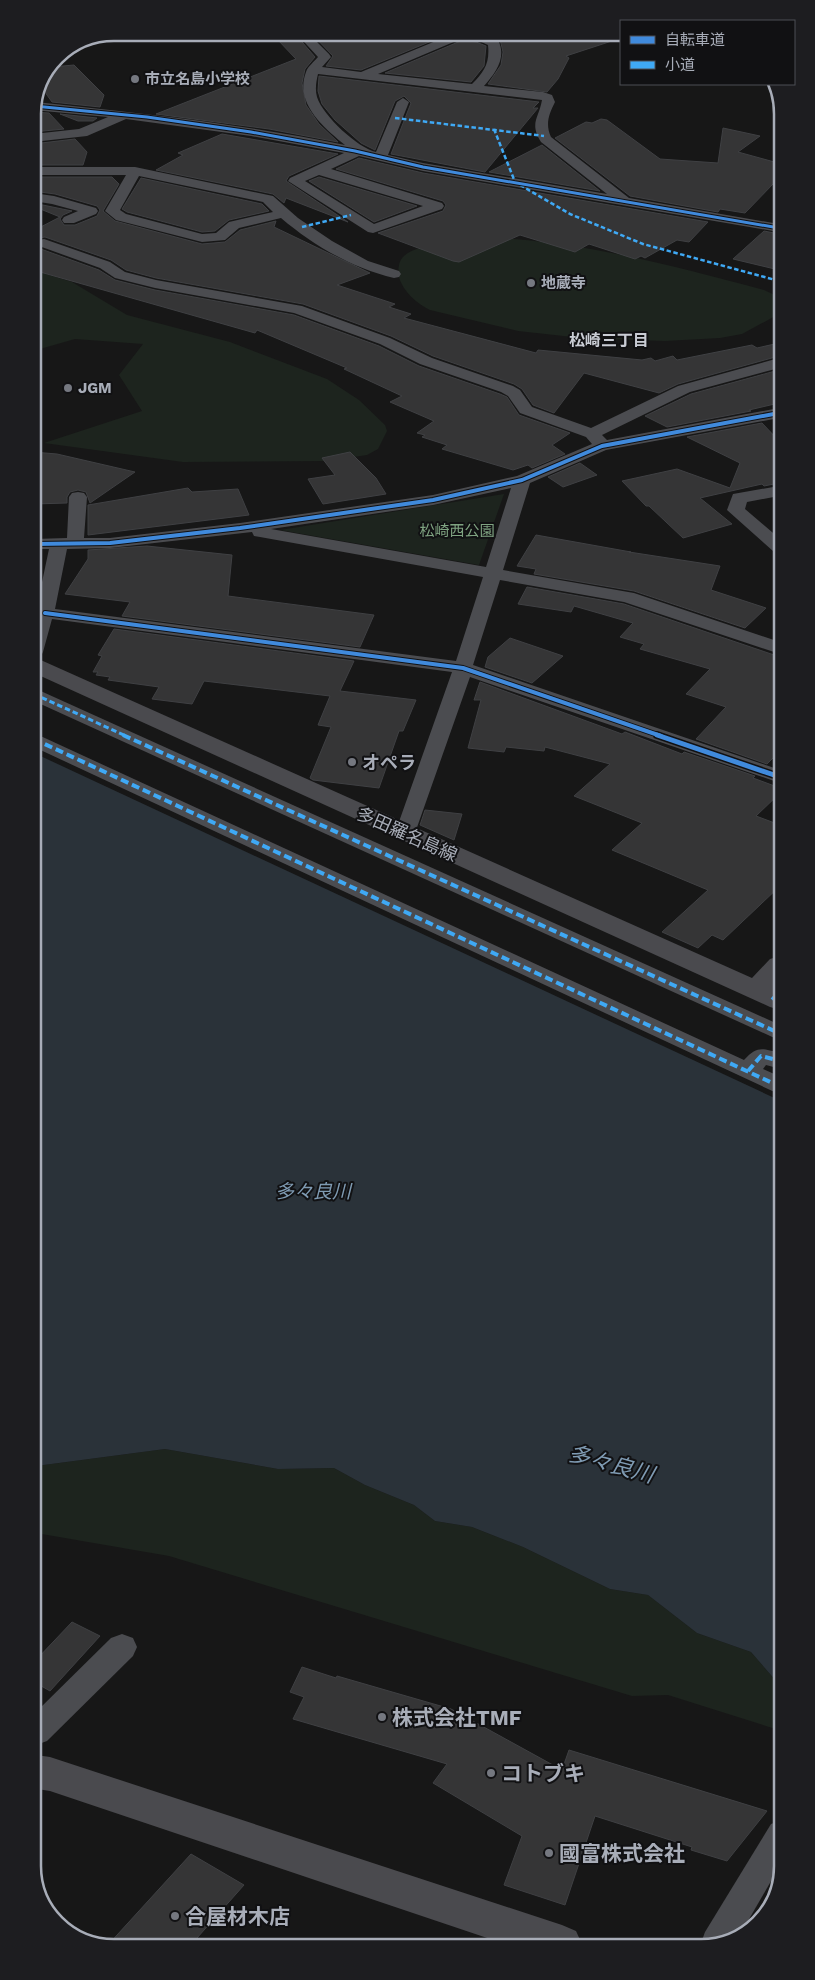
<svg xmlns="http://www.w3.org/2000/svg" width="815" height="1980" viewBox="0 0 815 1980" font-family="'Work Sans','Noto Sans JP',sans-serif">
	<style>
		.green { fill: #1d241e }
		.water { fill: #2a3239 }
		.building { fill: #353536; stroke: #3f4043 }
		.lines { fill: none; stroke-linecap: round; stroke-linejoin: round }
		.street { fill: #4b4c50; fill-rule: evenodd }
		.secondary { fill: #4a4a4e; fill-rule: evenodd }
		.quiet-far2 { stroke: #3fa9f5; stroke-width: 2.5; stroke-dasharray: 4.5 2.5; stroke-linecap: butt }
		.quiet-far1 { stroke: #3fa9f5; stroke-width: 3; stroke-dasharray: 5.5 3; stroke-linecap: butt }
		.quiet { stroke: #3fa9f5; stroke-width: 4; stroke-dasharray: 8 4; stroke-linecap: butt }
		.cycleway-far2-casing { stroke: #111113; stroke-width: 5 }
		.cycleway-far1-casing { stroke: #111113; stroke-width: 6 }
		.cycleway-casing { stroke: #111113; stroke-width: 8 }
		.cycleway-far2 { stroke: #408adc; stroke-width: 3 }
		.cycleway-far1 { stroke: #408adc; stroke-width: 4 }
		.cycleway { stroke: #408adc; stroke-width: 5 }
		.poi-dot { fill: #757880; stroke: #111113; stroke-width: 2 }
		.labels { text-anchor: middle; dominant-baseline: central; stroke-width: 4; stroke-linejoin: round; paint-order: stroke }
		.far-poi-label { font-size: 15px; font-weight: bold; fill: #a8adb8; stroke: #111113; text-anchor: start }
		.far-park-label { font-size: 15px; fill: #7fa381; stroke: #111113 }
		.far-neighbourhood-label { font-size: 16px; font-weight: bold; fill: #c9ccd4; stroke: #111113 }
		.poi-label { font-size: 18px; font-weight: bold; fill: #a8adb8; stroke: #111113; text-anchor: start }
		.street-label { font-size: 18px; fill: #a8adb8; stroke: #111113 }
		.water-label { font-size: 19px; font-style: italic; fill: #7f9bb3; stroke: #111113 }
		.near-poi-label { font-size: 21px; font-weight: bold; fill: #a8adb8; stroke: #111113; text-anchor: start }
		.near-water-label { font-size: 22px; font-style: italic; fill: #7f9bb3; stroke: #111113 }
		.rim { fill: none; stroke: #a8adb8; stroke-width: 2.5 }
	</style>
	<rect width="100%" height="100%" fill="#171717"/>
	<g class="green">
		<path d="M514 239C600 246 681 268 764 290L779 297V314L742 334 720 338 665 341 582 338 518 331 430 310C418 304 403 292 399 277 398 270 398 261 404 256 421 239 490 240 514 239Z"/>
		<polygon points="33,270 72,282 127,315 230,342 327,379 359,400 385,425 387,431 378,449 367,455 326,461 183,462 44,443 142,411 119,375 143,344 75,339 33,351"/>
		<polygon points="504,494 479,565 280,530"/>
		<polygon points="165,1449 278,1469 334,1468 365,1485 414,1505 435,1521 472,1527 523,1547 610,1589 648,1595 697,1633 751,1652 777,1682 782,1684 782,1731 668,1695 632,1696 169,1556 36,1533 36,1466"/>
	</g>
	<polygon class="water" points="34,753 781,1101 782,1684 777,1682 751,1652 697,1633 648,1595 610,1589 523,1547 472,1527 435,1521 414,1505 365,1485 334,1468 278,1469 165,1449 36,1466"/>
	<g class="building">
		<polygon points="311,33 451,33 361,70 326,66 333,56"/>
		<polygon points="484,33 621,33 621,38 566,56 569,58 558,79 547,92 488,84 501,65 503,52 500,39"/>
		<polygon points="296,35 315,57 305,69 302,83 306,105 319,124 338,142 269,129 156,114 296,59 276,38"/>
		<polygon points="463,40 476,42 486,46 484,66 471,82 385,73"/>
		<polygon points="74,65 104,95 100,107 52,102 42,88 52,67"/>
		<polygon points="319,76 539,102 533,108 538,108 485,172 391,154 411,103 404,96 395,101 375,150 361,143 335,120 322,104 318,91"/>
		<polygon points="33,112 49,113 64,129 33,132"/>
		<polygon points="60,114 97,118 93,121 78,121"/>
		<polygon points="601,119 607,120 660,159 718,163 723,128 760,136 738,152 778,163 774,183 745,213 720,209 718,212 630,196 555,138 586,122 592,123"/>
		<polygon points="222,134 338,154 289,176 286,181 348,222 286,198 284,203 273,194 156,170 183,155 178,153"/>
		<polygon points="75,139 87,152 83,165 33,165 33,144"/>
		<polygon points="542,145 600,191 489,172"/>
		<polygon points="359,158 423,173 708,222 689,242 677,240 645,258 641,256 635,259 589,244 575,252 520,235 459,262 453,261 378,233 443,211 446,205 443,201 336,169"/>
		<polygon points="33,177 112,177 119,184 103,211 115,221 202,244 225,242 240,230 276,221 274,227 370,273 337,285 395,304 389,307 411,314 404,318 536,353 538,350 642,360 651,358 655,361 673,356 677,360 752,345 757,348 779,343 779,356 678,384 659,393 584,373 554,413 533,405 522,389 514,384 433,356 391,336 303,304 156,278 126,270 111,260 45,237 39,238 35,242 38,248 99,270 115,280 155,290 294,315 379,346 419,366 500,394 507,397 519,415 570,433 552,445 565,454 532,468 528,465 513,470 442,449 447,445 422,437 425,435 417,433 434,421 390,402 402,396 344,369 347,368 257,330 255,333 33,270 33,231 60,217 33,206 33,203 72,211 63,215 60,219 64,225 75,225 97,216 100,210 97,206 55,194 33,191"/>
		<polygon points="319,177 417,206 374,222 309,181"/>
		<polygon points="141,178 262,204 269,211 229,220 215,231 202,232 127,212 122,209"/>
		<polygon points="764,231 779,234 779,270 733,259"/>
		<polygon points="779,370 779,403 749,410 751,411 667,427 645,416 691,394"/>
		<polygon points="762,423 779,441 779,483 764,486 762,484 700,498 732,524 683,538 649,506 646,506 622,481 677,469 730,488 740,463 687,437"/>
		<polygon points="33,452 57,454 135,472 90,503 86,492 78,490 70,492 67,497 67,503 34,504"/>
		<polygon points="350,452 376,478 386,494 323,504 308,479 335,475 322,458"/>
		<polygon points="580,463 597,475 563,487 548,477"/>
		<polygon points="188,488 192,492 238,489 249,515 88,535 88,505"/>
		<polygon points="536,535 631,552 629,552 720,566 711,590 766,608 745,628 634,591 534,574 536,569 517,566"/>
		<polygon points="147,546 232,555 228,596 374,615 360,647 122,616 130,602 65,594 88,559 88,550"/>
		<polygon points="527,587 624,604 780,657 780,751 767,764 696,739 726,707 686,694 710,669 640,649 644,644 620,637 633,623 574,606 571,612 518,604"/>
		<polygon points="114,629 354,661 340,691 416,700 403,731 399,731 379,788 313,780 310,778 331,727 318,725 330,696 204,681 192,704 152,699 159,687 108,680 110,677 96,675 98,672 93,672 102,656 98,655"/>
		<polygon points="510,638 563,656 532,683 485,667 488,657"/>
		<polygon points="480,682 622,734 625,732 682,754 684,752 755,776 753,778 780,788 780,793 756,816 780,825 780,886 723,940 712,935 698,948 662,932 708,890 612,850 642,823 574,796 610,764 545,747 544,751 506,747 504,752 468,748 481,700 474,700"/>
		<polygon points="425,810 462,814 454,840 420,825"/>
		<polygon points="72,1622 100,1636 50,1691 36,1683 36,1660"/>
		<polygon points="302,1667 336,1678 337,1676 451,1709 562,1770 569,1750 767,1811 727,1861 691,1850 692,1847 595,1816 565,1905 504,1885 522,1836 433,1783 447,1764 293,1719 304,1697 290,1692"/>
		<polygon points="191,1854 244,1885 189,1947 107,1946"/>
	</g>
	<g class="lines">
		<g class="street">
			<path d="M296 33H308L329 54 331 57 322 67 361 72 455 33H480L498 40C507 57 496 73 484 86L543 92 552 95 555 102C549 114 545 124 551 137L629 198 779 224V232L423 171 359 156 331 169 442 203 444 206 442 209 373 233 368 232 288 181 290 178 344 153 251 136 126 119 87 136 33 142V134L79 129 108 117 33 110 36 102C140 113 243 124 345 145 324 128 294 103 306 72 308 66 314 62 318 57ZM463 38 477 40 488 45C490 63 484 72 472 84L378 74ZM318 74 542 100C539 118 529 123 541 142L607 194 423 163 388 155 409 102 403 98 397 102 376 152C358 148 323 116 317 97 315 90 316 82 318 74ZM319 175 423 206 374 224 305 181Z"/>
			<path d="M33 167H135L273 196 298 218 332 241 368 261 399 271 401 274 399 277 394 278C352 268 314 246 281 218L239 228 225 240 202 242 116 220 105 211 126 175H33ZM139 176 263 202 273 212 229 222 216 233 202 234 126 214 120 210Z"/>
			<polygon points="33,193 54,196 96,208 98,211 96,214 74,223 64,223 62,220 64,217 78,211 52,204 33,201"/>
			<path d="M44 239 110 262 125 272 156 280 302 306 390 338 432 358 513 386 520 390 532 407 591 428 678 386 779 358V368L690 392 602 435 607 440 779 408V418L606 450 530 483 503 570 634 593 780 642V654L624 602 500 580 473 665 780 770V783L470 677 415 833 412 837 405 839 398 837 395 833 452 672 52 619 43 652 41 656 34 658V620L49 549H34V539L67 538 69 497 72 493 78 492 84 493 87 497 84 538H110L240 523 433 495 517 476 592 444 586 437 520 413 508 396 501 392 420 364 380 344 294 313 155 288 115 278 100 268 39 246 37 243 39 240ZM511 488 486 567 271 529 433 505ZM252 532 254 536 260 537 483 577 456 661 55 609 67 549 110 548Z"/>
			<polygon points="779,486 779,496 747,502 745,509 779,538 779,552 773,551 727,510 733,494"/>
			<polygon points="34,688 780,1025 781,1041 34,701"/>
			<path d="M34 733 744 1060C758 1045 762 1049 781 1053V1069L766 1065 763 1069 781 1077V1095L34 747Z"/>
			<polygon points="122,1634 133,1638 137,1647 133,1656 47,1741 36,1745 36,1712 111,1638"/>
			<polygon points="782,1820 782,1862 741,1933 727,1943 701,1943 705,1932 771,1824"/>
		</g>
		<g class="secondary">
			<polygon points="34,657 752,978 770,959 780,956 780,980 773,987 780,990 780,1010 770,1007 34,673"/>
			<polygon points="36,1755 50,1757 562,1925 576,1931 582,1944 508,1945 50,1791 37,1789"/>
		</g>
		<g class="quiet-far2">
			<polyline points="395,118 544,136"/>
			<polyline points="494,129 515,182 570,214 643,244 779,281"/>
			<polyline points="302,227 351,215"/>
		</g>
		<polyline class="quiet-far1" points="34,694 126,736"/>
		<g class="quiet">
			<polyline points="123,735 781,1034"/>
			<polyline points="34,739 781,1087"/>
			<polyline points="772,997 780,1004"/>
			<polyline points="748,1071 761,1056 781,1061"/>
		</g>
		<g class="cycleway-far2-casing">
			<polyline id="cycleway-far2" points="34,106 147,117 251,132 355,151 423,167 779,228"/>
		</g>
		<g class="cycleway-far1-casing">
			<g id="cycleway-far1">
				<polyline points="34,544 110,543 240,528 433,500 522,480 602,446 779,413"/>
				<polyline points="45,613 463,668 661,736"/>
			</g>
		</g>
		<g class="cycleway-casing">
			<polyline id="cycleway" points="657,735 780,777"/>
		</g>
		<use href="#cycleway-far2" class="cycleway-far2"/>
		<use href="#cycleway-far1" class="cycleway-far1"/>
		<use href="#cycleway" class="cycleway"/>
	</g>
	<g class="poi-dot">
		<circle cx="135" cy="79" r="5"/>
		<circle cx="531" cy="283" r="5"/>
		<circle cx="68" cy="388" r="5"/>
		<circle cx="352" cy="762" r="5"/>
		<circle cx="382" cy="1717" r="5"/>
		<circle cx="491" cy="1773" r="5"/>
		<circle cx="549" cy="1853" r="5"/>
		<circle cx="175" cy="1916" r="5"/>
	</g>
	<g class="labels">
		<g class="far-poi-label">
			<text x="145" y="79">市立名島小学校</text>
			<text x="541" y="283">地蔵寺</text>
			<text x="78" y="388">JGM</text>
		</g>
		<g class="far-park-label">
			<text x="457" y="531">松崎西公園</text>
		</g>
		<g class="far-neighbourhood-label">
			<text x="609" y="340">松崎三丁目</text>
		</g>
		<g class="poi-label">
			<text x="362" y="762">オペラ</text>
		</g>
		<g class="street-label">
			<text transform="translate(407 834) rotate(24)">多田羅名島線</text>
		</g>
		<g class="water-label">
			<text x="313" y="1191">多々良川</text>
		</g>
		<g class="near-poi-label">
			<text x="392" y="1717">株式会社TMF</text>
			<text x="501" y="1773">コトブキ</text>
			<text x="559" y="1853">國富株式会社</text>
			<text x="185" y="1916">合屋材木店</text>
		</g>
		<g class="near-water-label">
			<text transform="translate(611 1464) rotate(15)">多々良川</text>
		</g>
	</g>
	<path d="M0 0H815V1980H0ZM114 41H701A73 73 0 0 1 774 114V1866A73 73 0 0 1 701 1939H114A73 73 0 0 1 41 1866V114A73 73 0 0 1 114 41Z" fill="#1d1d20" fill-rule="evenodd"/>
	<path class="rim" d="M114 41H701A73 73 0 0 1 774 114V1866A73 73 0 0 1 701 1939H114A73 73 0 0 1 41 1866V114A73 73 0 0 1 114 41Z"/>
	<rect x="620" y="20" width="175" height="65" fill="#111113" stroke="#4d4f55"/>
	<rect x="630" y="36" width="25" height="8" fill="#408adc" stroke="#4d4f55"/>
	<text x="665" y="45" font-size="15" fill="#a8adb8">自転車道</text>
	<rect x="630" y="61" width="25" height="8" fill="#3fa9f5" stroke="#4d4f55"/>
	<text x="665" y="70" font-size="15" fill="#a8adb8">小道</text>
</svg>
